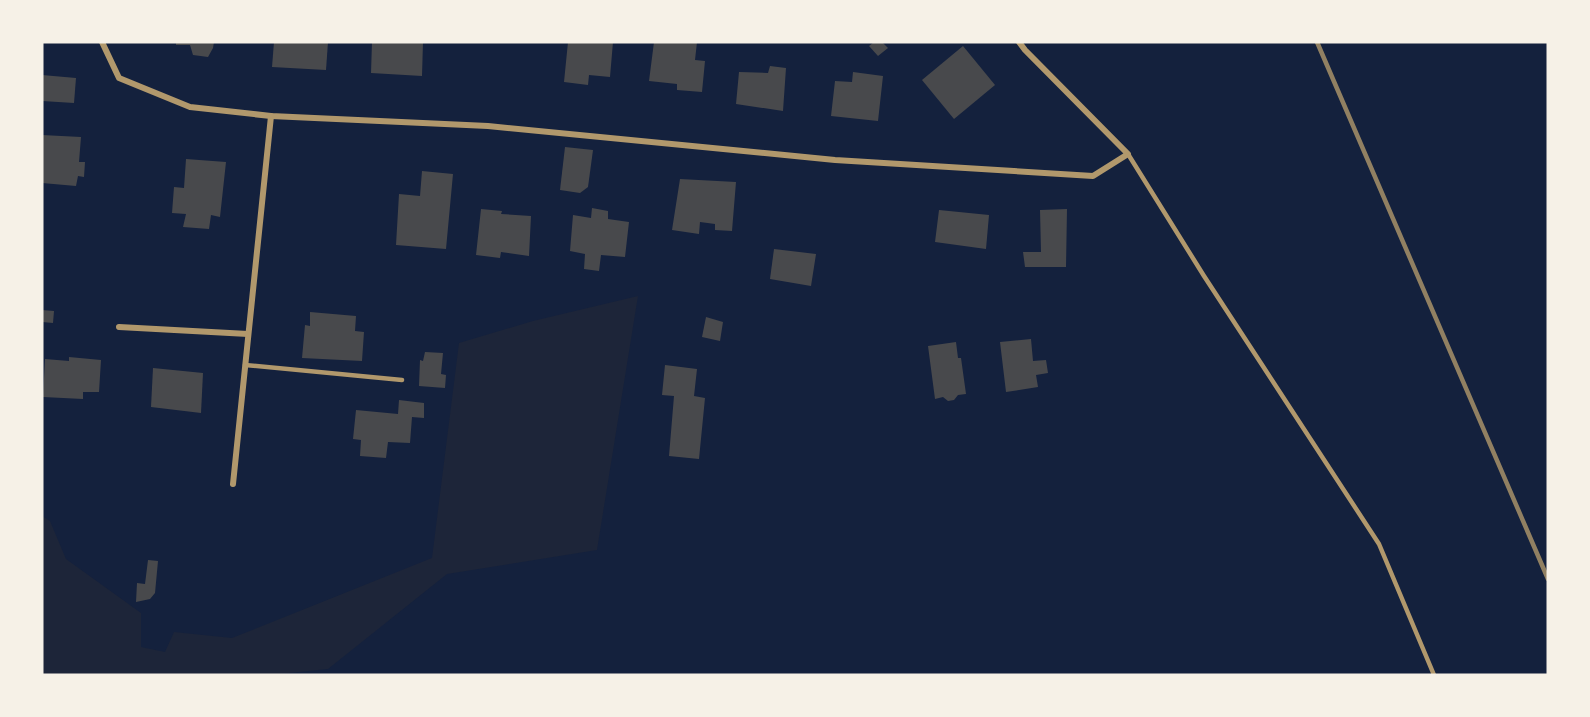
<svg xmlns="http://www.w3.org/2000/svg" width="1590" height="717" viewBox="0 0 1590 717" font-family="Lato,sans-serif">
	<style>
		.green { fill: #1d2539 }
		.building { fill: #48494c }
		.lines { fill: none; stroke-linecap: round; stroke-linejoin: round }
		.service { stroke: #b1986c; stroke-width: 4.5 }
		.minor { stroke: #b1986c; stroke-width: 6 }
		.rail { stroke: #918062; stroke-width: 4.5 }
	</style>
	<rect width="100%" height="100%" fill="#14213d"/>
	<polygon class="green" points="638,296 597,550 447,574 328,669 270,675 42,675 42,516 50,521 66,559 141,613 141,647 165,652 174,632 232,638 432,558 459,343 533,321"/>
	<g class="building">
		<polygon points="176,42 214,42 213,48 208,57 193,55 190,45 176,45"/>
		<polygon points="274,42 328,42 326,70 272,67"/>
		<polygon points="372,42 423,42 422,76 371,73"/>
		<polygon points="568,42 613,42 610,77 589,75 588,85 564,82"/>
		<polygon points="654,42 697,42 695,60 705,61 702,92 677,90 677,84 649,81"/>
		<polygon points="874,42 882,42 888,48 878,56 869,46"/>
		<polygon points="963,46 995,85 954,119 922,80"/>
		<polygon points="770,66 786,68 783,111 736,104 739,72 768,73"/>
		<polygon points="853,72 883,76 878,121 831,116 835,81 852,82"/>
		<polygon points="42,75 76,78 74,103 42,101"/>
		<polygon points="42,135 81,137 79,162 85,162 84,177 78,176 76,186 42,183"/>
		<polygon points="565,147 593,150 588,187 580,193 560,190"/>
		<polygon points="186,159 226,162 220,217 211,215 209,229 183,227 186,214 172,213 174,187 184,188"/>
		<polygon points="422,171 453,174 446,249 396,245 399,194 420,196"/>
		<polygon points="680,179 736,182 732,231 715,230 715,224 700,222 699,234 672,230"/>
		<polygon points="592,208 608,211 608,219 629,222 625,257 601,255 599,271 584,269 585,254 570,251 573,215 591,218"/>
		<polygon points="481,209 502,211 501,214 531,216 529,256 501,252 500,258 476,255"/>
		<polygon points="1067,209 1066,267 1025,267 1023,252 1041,252 1040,210"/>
		<polygon points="939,210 989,215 986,249 935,242"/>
		<polygon points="774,249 816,254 811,286 770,279"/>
		<polygon points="42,310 54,311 53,323 42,322"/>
		<polygon points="310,312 356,316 355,331 364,332 362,361 302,358 305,325 310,326"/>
		<polygon points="706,317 723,322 720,341 702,337"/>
		<polygon points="1031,339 1033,361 1046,360 1048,373 1036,375 1038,387 1006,392 1000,342"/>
		<polygon points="956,342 958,358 961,358 966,394 958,395 954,400 948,401 943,397 935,399 928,346"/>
		<polygon points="425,352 443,353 441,374 446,375 445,388 419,386 420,360 423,361"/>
		<polygon points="69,357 101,360 99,392 83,392 83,399 43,397 45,359 69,361"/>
		<polygon points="665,365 697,369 694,396 705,398 699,459 669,456 674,396 662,395"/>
		<polygon points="153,368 203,373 201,413 151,407"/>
		<polygon points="399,400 424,403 424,418 412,417 410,443 388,442 386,458 360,456 361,440 353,439 356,410 398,414"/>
		<polygon points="148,560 158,561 155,593 150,599 136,602 137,583 145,584"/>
	</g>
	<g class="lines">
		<g class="service">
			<polyline points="1128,154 1204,276 1379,544 1434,675"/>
			<polyline points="245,365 402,380"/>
		</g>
		<g class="minor">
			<polyline points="102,42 119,78 190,107 271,116 488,126 835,160 1093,176 1128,154 1025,50 1019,42"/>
			<polyline points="119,327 248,334"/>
			<polyline points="233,484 271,116"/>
		</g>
		<polyline class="rail" points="1317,42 1548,579"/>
	</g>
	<rect width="1590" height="717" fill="none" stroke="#f6f1e7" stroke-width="87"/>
</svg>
